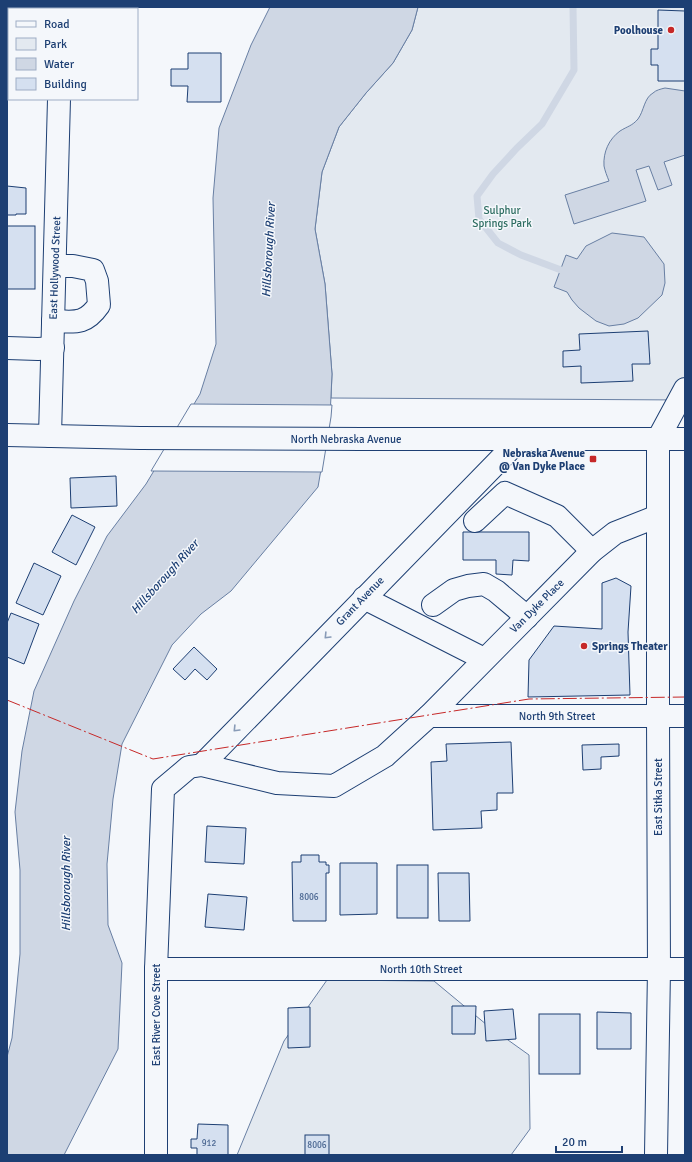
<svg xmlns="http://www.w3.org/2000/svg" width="692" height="1162" viewBox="0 0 692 1162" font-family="Signika,sans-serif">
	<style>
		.green { fill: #e3e9f0; stroke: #687fa3 }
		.water { fill: #cfd7e4; stroke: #687fa3 }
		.pier { fill: #f4f7fb; stroke: #687fa3 }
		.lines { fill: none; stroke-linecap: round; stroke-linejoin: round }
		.stream { stroke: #cfd7e4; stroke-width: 7 }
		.building { fill: #d5e0f0; stroke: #1d3f73 }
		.minor-casing { stroke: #1d3f73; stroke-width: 24 }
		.major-casing { stroke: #1d3f73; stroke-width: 24 }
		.minor { stroke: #f4f7fb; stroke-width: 22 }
		.major { stroke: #f4f7fb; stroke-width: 22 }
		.power { stroke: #c62828; stroke-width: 1; stroke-dasharray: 14 3 2 3; stroke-linecap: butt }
		.oneway { stroke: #889bb7 }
		.poi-dot { fill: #c62828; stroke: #f4f7fb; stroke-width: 1.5 }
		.labels { text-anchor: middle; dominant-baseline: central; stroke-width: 3; stroke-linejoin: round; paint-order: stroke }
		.number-label { font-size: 9px; fill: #4b6792 }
		.poi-label { font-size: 11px; font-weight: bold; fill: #1d3f73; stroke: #f4f7fb; text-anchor: end }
		.park-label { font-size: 11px; fill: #2c6c60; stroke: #f4f7fb }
		.street-label { font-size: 11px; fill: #1d3f73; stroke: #f4f7fb }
		.water-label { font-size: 12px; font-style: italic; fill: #1d3f73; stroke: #f4f7fb }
	</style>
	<rect width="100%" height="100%" fill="#f4f7fb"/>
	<g class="green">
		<polygon points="418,7 685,7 685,400 331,398 332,374 325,284 315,229 322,172 339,127 366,93 393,63 412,30"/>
		<polygon points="327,980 434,981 487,1025 529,1055 530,1129 511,1155 237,1155 284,1041"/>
	</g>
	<g class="water">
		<polygon points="270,7 418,7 412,30 393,63 366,93 339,127 322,172 315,229 325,284 332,374 330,417 318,487 231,591 201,614 172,645 122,744 113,799 107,864 108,925 122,963 118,1049 64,1155 7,1155 7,1057 12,1038 20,954 20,870 15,812 22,751 34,691 74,601 107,536 146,484 200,394 216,344 213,198 219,128 251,45"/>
		<path d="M665 88 685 91V155L664 162 672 185 658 190 649 166 636 170 646 201 574 224 565 195 609 181C607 176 605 171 604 166 603 152 609 139 620 131 628 126 632 126 638 119 644 111 644 98 653 93 656 90 661 89 665 88Z"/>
		<polygon points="612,233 644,237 664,264 665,283 662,295 638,318 624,324 609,326 596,321 579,308 572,300 567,292 554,287 566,255 577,259 586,246"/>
	</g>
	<polygon class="pier" points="191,404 332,405 331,417 322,472 151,471"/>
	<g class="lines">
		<polyline class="stream" points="561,270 521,255 498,243 479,219 477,196 493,174 517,148 542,124 574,70 573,7"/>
	</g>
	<g class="building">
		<polygon points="658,10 685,11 685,81 658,81 658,65 651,65 651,49 658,49"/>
		<rect x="7" y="21" width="2" height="41"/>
		<polygon points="188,53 221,53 221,102 187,102 188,86 171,86 171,69 188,69"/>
		<polygon points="7,186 26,188 26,214 16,214 16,215 7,215"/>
		<rect x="7" y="226" width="28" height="63"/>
		<polygon points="648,331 650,364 632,364 633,381 581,383 581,366 563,367 563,351 580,350 579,334"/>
		<polygon points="116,476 117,506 71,508 70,478"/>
		<polygon points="72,515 95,527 76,565 52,552"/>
		<polygon points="463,532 529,532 529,561 513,560 512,575 496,574 496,560 463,560"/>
		<polygon points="34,563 61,576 43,615 16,603"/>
		<polygon points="616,578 631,586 628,632 630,695 528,697 529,660 554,626 602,629 602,583"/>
		<polygon points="11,613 39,624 24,664 7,657 7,623"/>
		<polygon points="194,647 217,669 207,680 195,669 185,680 173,669"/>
		<polygon points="511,742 513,793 497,793 497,810 481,811 482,828 433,830 431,762 447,761 446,744"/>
		<polygon points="619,744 619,756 601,757 601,769 583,770 582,745"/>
		<polygon points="207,826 246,828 244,864 205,862"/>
		<polygon points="301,855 319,855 319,862 326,862 326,865 329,865 329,873 326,873 326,921 293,921 292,862 301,862"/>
		<polygon points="340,863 377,863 377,914 340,915"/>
		<rect x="397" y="865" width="31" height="53"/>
		<polygon points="438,873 469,873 470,921 439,921"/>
		<polygon points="208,894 247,897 244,930 205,927"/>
		<polygon points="452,1006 476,1006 475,1034 452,1034"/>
		<polygon points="310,1007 310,1047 288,1048 288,1008"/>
		<polygon points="513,1009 516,1039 486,1041 484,1011"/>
		<polygon points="597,1012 631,1013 631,1049 597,1049"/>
		<rect x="539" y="1014" width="41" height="60"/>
		<polygon points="198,1124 228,1125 228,1155 197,1155 197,1148 191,1148 191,1139 197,1139"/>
		<rect x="305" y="1135" width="24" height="20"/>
	</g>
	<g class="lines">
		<g class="minor-casing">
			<g id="minor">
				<polyline points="62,9 62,7"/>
				<path d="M53 321C75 322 85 325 99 305L97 281 93 270 73 266H55"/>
				<polyline points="7,348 38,349 53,348"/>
				<polyline points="50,436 59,99"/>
				<polyline points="475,521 505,493 557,516 592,551"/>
				<polyline points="364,598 484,659"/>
				<polyline points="433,605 454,590 468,586 484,584 496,591 527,617"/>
				<polyline points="429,716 685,716"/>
				<polyline points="202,765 520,439"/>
				<polyline points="156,969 685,969"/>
				<polyline points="156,1155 156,969 163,789 189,767 202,765 277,783 334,786 385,756 429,716 592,551 615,533 658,516"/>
				<polyline points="656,1155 659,969 658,716 658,439 685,389"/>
			</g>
		</g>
		<g class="major-casing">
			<polyline id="major" points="7,435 140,438 363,439 685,439"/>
		</g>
		<use href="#minor" class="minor"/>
		<use href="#major" class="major"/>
		<polyline class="power" points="7,700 153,759 529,699 685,697"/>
	</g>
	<defs><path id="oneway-chevron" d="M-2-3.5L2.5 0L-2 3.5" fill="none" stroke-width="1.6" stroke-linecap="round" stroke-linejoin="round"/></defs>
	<g class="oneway">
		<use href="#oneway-chevron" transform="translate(327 636) rotate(134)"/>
		<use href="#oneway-chevron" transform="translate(236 729) rotate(134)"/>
	</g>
	<g class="poi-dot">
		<circle cx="671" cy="30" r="4"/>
		<rect x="589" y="455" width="8" height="8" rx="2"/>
		<circle cx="584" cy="646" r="4"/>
	</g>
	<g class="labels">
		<g class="number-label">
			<text x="309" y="897">8006</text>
			<text x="209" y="1143">912</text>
			<text x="317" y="1145">8006</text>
		</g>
		<g class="poi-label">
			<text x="663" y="30">Poolhouse</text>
			<text x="585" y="453">Nebraska Avenue<tspan x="585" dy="13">@ Van Dyke Place</tspan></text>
			<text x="592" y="646" text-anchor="start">Springs Theater</text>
		</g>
		<g class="park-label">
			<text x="502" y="210">Sulphur<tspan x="502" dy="13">Springs Park</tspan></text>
		</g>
		<g class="street-label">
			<text transform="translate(55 268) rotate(-88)">East Hollywood Street</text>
			<text x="346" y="439">North Nebraska Avenue</text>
			<text transform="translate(360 601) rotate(-46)">Grant Avenue</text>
			<text transform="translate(537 606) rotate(-45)">Van Dyke Place</text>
			<text x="557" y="716">North 9th Street</text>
			<text transform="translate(658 797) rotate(-90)">East Sitka Street</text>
			<text x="421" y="969">North 10th Street</text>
			<text transform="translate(156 1015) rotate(-90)">East River Cove Street</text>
		</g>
		<g class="water-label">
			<text transform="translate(269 250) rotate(-87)">Hillsborough River</text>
			<text transform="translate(165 577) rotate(-48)">Hillsborough River</text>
			<text transform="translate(66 884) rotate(-90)">Hillsborough River</text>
		</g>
	</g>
	<rect width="692" height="1162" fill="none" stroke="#1d3f73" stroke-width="16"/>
	<rect x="8" y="8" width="130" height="92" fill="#f4f7fb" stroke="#9eadc5"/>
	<rect x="16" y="21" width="20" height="6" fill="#f4f7fb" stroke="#9eadc5"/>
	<text x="44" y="28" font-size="12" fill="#1d3f73">Road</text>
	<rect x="16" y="38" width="20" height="12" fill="#e3e9f0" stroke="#9eadc5"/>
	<text x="44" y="48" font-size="12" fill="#1d3f73">Park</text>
	<rect x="16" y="58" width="20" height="12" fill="#cfd7e4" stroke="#9eadc5"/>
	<text x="44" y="68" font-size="12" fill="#1d3f73">Water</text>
	<rect x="16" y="78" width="20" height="12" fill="#d5e0f0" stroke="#9eadc5"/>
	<text x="44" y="88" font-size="12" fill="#1d3f73">Building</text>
	<path d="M556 1146v6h66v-6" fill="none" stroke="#1d3f73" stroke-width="2"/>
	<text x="562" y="1146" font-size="12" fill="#1d3f73" stroke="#f4f7fb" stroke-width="3" paint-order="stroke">20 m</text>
</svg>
